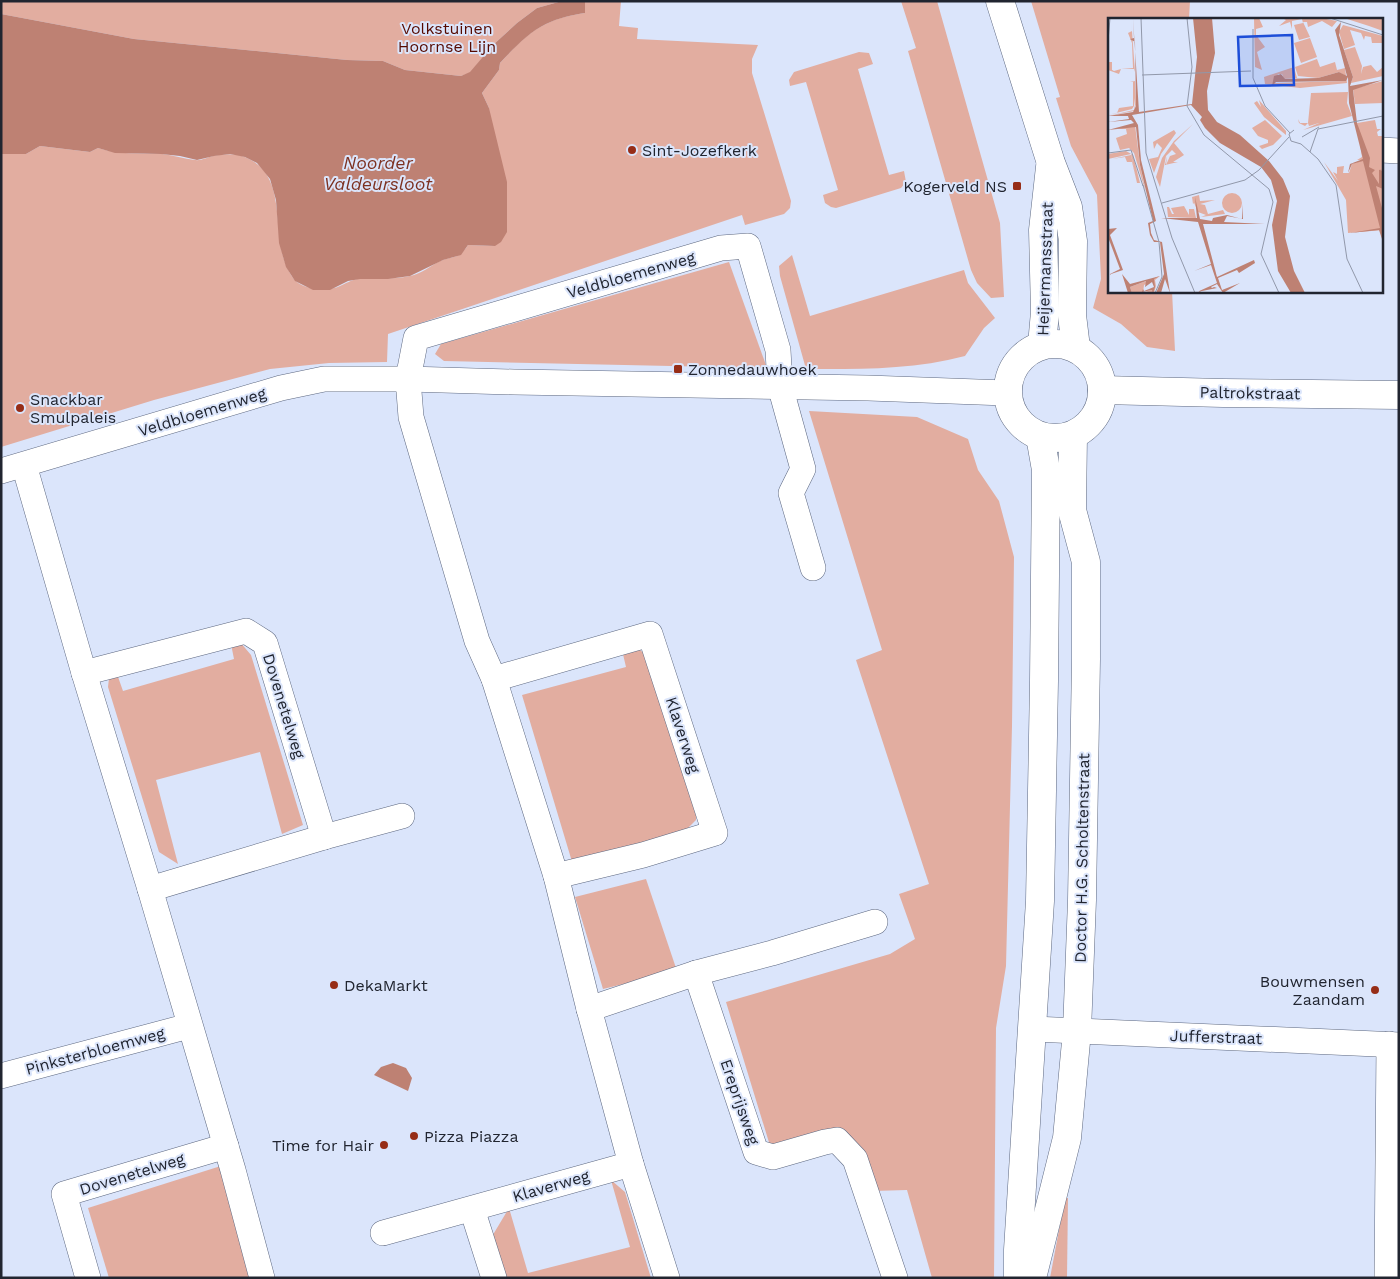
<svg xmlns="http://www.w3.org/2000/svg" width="1400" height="1279" viewBox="0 0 1400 1279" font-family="'Work Sans',sans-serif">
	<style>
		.green { fill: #e2ada0 }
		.water { fill: #be8173 }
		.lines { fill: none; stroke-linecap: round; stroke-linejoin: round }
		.minor-casing { stroke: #5d6880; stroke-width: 26 }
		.tertiary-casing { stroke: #5d6880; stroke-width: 29 }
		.secondary-casing { stroke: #5d6880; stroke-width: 29 }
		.minor { stroke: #fff; stroke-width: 25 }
		.tertiary { stroke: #fff; stroke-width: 28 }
		.secondary { stroke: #fff; stroke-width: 28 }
		.poi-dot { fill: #962d17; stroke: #dbe5fb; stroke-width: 2 }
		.labels { text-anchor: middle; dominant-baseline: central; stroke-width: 4; stroke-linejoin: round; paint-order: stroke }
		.park-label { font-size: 16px; fill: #560a00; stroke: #dbe5fb }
		.poi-label { font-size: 16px; fill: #212530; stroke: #dbe5fb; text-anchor: start }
		.street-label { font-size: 16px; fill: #212530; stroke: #dbe5fb }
		.water-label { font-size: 18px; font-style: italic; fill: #7c3020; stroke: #dbe5fb }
		.inset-road { fill: none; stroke: #9198aa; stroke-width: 1 }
		.view { fill: #1d4ed8; fill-opacity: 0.15; stroke: #1d4ed8; stroke-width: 2.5 }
		.inset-edge { fill: none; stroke: #212530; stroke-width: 2.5 }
	</style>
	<rect width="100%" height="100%" fill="#dbe5fb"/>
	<g class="green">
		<polygon points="1,1 562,1 537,8 517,23 493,45 470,73 461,76 405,70 383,61 347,60 134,39 1,14"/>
		<path d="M585 1H621L619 26 638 28 637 39 758 45 752 59V73L791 201 790 208 784 214 745 225 742 215 388 334 387 362 329 363 270 369 154 400 1 447V154H26L40 146 90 152 98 148C120 155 139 153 162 154 173 155 184 159 195 160 201 161 208 157 213 156 224 154 237 153 247 158 293 178 266 244 294 279 302 290 328 292 340 286 346 283 350 281 357 279 374 277 392 280 410 276 421 274 430 266 440 261 455 255 458 260 468 245L495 246 489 108 482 93 499 70 500 63C513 49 528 32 546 24 557 18 572 15 585 13Z"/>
		<polygon points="901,1 937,1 1000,223 1004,297 991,298 977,283 971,270 908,51 916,48"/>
		<polygon points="1031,1 1190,1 1189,19 1109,19 1109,291 1172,291 1175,351 1147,347 1121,324 1093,308 1101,279 1097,195 1071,146 1056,98 1060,97"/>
		<polygon points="859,52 869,53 873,64 858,69 889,175 904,171 906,182 901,188 836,208 831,207 825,203 823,195 838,190 806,82 790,86 789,80 794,72"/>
		<path d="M792 255 810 316 964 270 968 283 995 318 984 328 965 356C913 370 860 369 806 369L780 276 779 266Z"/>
		<polygon points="729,262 767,368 444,361 435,354 441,344"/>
		<polygon points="809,411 917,417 968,439 978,470 999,501 1014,557 1012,726 1006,966 996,1028 994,1278 932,1278 907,1190 873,1191 866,1155 842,1128 771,1149 726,1002 890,954 915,939 899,894 929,884 856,660 882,650"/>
		<polygon points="240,642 251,655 303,825 282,834 260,752 156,780 178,864 159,852 108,687 109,678 117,674 123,691 234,659 231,644"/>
		<polygon points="639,649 654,662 697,803 696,820 680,836 573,865 522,695 626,667 622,650"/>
		<polygon points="646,879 677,971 603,989 575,897"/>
		<polygon points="224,1165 255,1278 109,1278 88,1208"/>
		<polygon points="611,1180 625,1192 651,1278 504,1278 491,1238 509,1208 528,1273 630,1247"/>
		<polygon points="1065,1198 1068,1198 1067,1278 1050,1278"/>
	</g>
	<g class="water">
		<path d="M562 1H585V13C572 15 558 18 546 24 529 32 513 49 500 63L499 70 482 93 489 108 507 182V232L501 242 495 246 468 245 461 255 443 260 410 276 388 279H360L348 281 330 290H313L295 281 286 267 279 243 276 200 270 179 257 163 245 157 230 154 214 156 197 160 180 156 161 154 115 153 98 148 90 152 40 146 26 154H1V14L134 39 347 60 383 61 405 70 461 76 470 72 493 45 517 23 537 8Z"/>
		<polygon points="393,1063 406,1068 412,1078 408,1091 374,1075 381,1067"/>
	</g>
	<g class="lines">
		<g class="minor-casing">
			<g id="minor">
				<polyline points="1381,150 1399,151"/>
				<polyline points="24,465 84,673 150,889 233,1170 262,1278"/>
				<polyline points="1,471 281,388 324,379 408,379 514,382 868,388 1006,393"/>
				<polyline points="84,673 246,631 265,643 324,837"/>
				<polyline points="494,679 650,634 715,833 643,855 556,876"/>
				<polyline points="150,889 324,837 402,816"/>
				<polyline points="696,973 756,1152 773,1157 825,1142 837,1140 855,1159 895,1278"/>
				<polyline points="589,1009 696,973 772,953 875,922"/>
				<polyline points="1033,1029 1399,1045"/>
				<polyline points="1,1076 189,1026"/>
				<polyline points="472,1209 494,1278"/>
				<polyline points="383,1233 631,1164"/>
				<polyline points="88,1278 64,1194 226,1146"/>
				<polyline points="667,1278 631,1164 589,1009 556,876 494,679 477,641 411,417 408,379 416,338 721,248 748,246 778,350 780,386 803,469 791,493 813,568"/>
				<polyline points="1387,1278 1389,1044"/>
			</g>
		</g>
		<g class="tertiary-casing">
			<polyline id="tertiary" points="1102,390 1223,393 1399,395"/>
		</g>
		<g class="secondary-casing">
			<g id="secondary">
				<polyline points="1000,1 1051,163 1068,207 1073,241 1072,315 1076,348"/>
				<circle cx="1055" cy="391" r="47"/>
				<polyline points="1042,345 1045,312 1043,230 1050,167"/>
				<polyline points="1018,1278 1018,1250 1040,901 1044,681 1046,470 1040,436"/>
				<polyline points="1032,1278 1067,1138 1077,1031 1082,900 1086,659 1086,562 1072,510 1073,435"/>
			</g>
		</g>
		<use href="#minor" class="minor"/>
		<use href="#tertiary" class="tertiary"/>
		<use href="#secondary" class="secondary"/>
	</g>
	<g class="poi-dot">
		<circle cx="632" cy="150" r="5"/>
		<rect x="1012" y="181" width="10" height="10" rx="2.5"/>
		<rect x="673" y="364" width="10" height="10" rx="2.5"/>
		<circle cx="20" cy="408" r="5"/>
		<circle cx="334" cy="985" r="5"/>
		<circle cx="1375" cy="990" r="5"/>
		<circle cx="414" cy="1136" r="5"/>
		<circle cx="384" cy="1145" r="5"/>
	</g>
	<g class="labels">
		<g class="park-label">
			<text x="447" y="28">Volkstuinen<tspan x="447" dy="18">Hoornse Lijn</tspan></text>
		</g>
		<g class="poi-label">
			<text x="642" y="150">Sint-Jozefkerk</text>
			<text x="1007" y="186" text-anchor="end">Kogerveld NS</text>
			<text x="688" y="369">Zonnedauwhoek</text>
			<text x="30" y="399">Snackbar<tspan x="30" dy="18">Smulpaleis</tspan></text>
			<text x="1365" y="981" text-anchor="end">Bouwmensen<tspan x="1365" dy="18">Zaandam</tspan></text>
			<text x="344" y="985">DekaMarkt</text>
			<text x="424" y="1136">Pizza Piazza</text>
			<text x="374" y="1145" text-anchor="end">Time for Hair</text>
		</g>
		<g class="street-label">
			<text transform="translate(1045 269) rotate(-88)">Heijermansstraat</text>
			<text transform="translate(631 275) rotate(-16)">Veldbloemenweg</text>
			<text transform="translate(1250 393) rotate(1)">Paltrokstraat</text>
			<text transform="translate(202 412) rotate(-17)">Veldbloemenweg</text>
			<text transform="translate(284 706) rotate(73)">Dovenetelweg</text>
			<text transform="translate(683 735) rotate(72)">Klaverweg</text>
			<text transform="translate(1082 858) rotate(-89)">Doctor H.G. Scholtenstraat</text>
			<text transform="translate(1216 1037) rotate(2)">Jufferstraat</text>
			<text transform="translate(95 1051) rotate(-15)">Pinksterbloemweg</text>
			<text transform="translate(740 1102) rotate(71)">Ereprijsweg</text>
			<text transform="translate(132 1174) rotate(-17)">Dovenetelweg</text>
			<text transform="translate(551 1186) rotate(-16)">Klaverweg</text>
		</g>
		<g class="water-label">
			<text x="378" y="162">Noorder<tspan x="378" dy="21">Valdeursloot</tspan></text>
		</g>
	</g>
	<g transform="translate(1108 18)">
		<rect width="275" height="275" fill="#dbe5fb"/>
		<path d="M23 0 27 54 26 51H13L11 56 0 52V44H4V52L1 50 6 53 13 51 25 50 24 25 20 15 24 13ZM146 0H151L155 9 148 11V17L157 29 149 34 154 52 147 49ZM174 0H213L229 3 224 9 214 3 200 9 199 4H195L202 19 191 22 186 7 195 5 194 1 184 3V11L182 4 171 8 178 2ZM236 0H275V13L261 8ZM235 7 275 18V25H264L263 19 257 18 256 22 253 15 242 12 247 27 236 31 231 14ZM202 20 209 39 193 45 186 25ZM247 29 254 48 253 56 255 49 263 47 269 54 275 49V58L243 65 245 59 236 32ZM209 41 212 49 227 44 229 52 237 50 239 65 192 70 157 66 156 59 186 49 189 60 176 61 174 56H170L167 65 238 63V58L231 54 210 60 190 58 187 49ZM27 63 28 87 26 93 0 98 26 92 27 87V80L26 88 24 91 0 97 9 95 11 90 25 88V64H22ZM275 63V85L247 86 245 71ZM240 74 239 85 244 98 195 112 211 105 201 108 200 105 197 108 191 105 190 101 192 105H200L203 75ZM151 82 178 113V117L156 99 146 85 149 83 153 89ZM157 102 174 118 165 127 154 131 151 128 160 125V122L150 118 144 110ZM267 102 269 111H273L269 114 270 118H275V212L240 215 238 182 216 144 230 163 225 154 229 156V149L236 148 235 155H241L244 146 254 142H249L254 139 249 105ZM85 106 66 125 76 137 65 144H70L57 147 59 138 58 147 62 138 68 136 64 132 58 138 52 169 48 159 54 140 66 123ZM27 107 32 147 38 175 26 135 21 130 12 132 8 120 19 116 18 111H9ZM66 112 68 115 53 136 46 155 41 141 50 139 54 130 49 125 46 131 45 124ZM18 133 25 137 32 165H29L24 144H19L17 139 4 141 23 137 29 164 23 136 0 141V136ZM114 185a10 10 0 1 1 20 0a10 10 0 1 1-20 0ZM91 177 92 183 107 182 92 186 97 187 100 196 115 192 117 196 93 199 98 197 90 194 84 180 86 185 85 186 84 179ZM76 188 81 197V191H86L88 200 60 199 59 189H61L64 196H66L63 190ZM52 258 47 262 48 268 46 275 37 274 46 271V262L36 267 35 275H24L22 269Z" fill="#e2ada0"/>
		<path d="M25 0 31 94 84 86 89 39 85 0H104L107 35 99 73 100 92 109 104 132 117 161 143 175 161 182 178 177 219 186 253 197 275H183L170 253 164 207 169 183 163 162 153 149 112 125 97 110 92 102 94 99 83 87 24 97 30 107 33 142 48 203 42 206 43 215 46 222 54 224 62 275 57 261 53 275H48L56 256 52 224H46L42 217 40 205 45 203 32 147 28 109 0 112 26 105 23 102 0 104 21 101 20 98H0L25 94 28 88 27 24 22 21 26 20ZM233 4 231 17 245 59 242 68 275 62 245 72 249 105 262 140 261 149 267 152 264 155 271 166V152L275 151 272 152 275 153V171L268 168 274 190 275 224 271 212 242 215 272 210 255 143 244 146 240 155 242 146 255 141 241 85 240 59 238 63 168 64 164 68 166 58 173 56 177 61 210 60 231 54 239 58 227 12ZM87 179 92 201 104 203 105 200 119 197 134 201V186L135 201 119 198 116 204 157 206H95L109 259 146 242 147 245 131 255 129 252 110 260 114 272 132 265 115 275 109 266 103 269 104 270 106 269 109 270 89 274 109 265 103 247 86 253 103 246 90 204 53 200H89ZM9 210 2 217 15 252 0 257 12 251 0 219V211ZM14 256 22 266 52 258 46 261 47 269 45 275 44 272 34 274 35 271 36 273 46 269 44 264 37 269 38 263 22 269 24 275H20Z" fill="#be8173"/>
		<path class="inset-road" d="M33 0 38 135 64 220 87 275M79 0 84 49 79 88 96 117 161 171 165 184 153 236 171 275M222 0 275 17M145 11V60L157 88 182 115M0 23 2 0M34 57 143 53M186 112 181 116 183 123 193 126 210 141 228 167 239 241 255 275M194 119 211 109M202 134 210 111 275 98M0 135 23 132 35 168M35 167 51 224 54 259 47 275M54 185 137 162 151 152 181 119"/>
		<path class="view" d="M184 17 186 67 132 68 130 19Z"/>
		<rect width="275" height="275" class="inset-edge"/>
	</g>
	<rect width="1400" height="1279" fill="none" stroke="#212530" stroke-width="5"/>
</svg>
